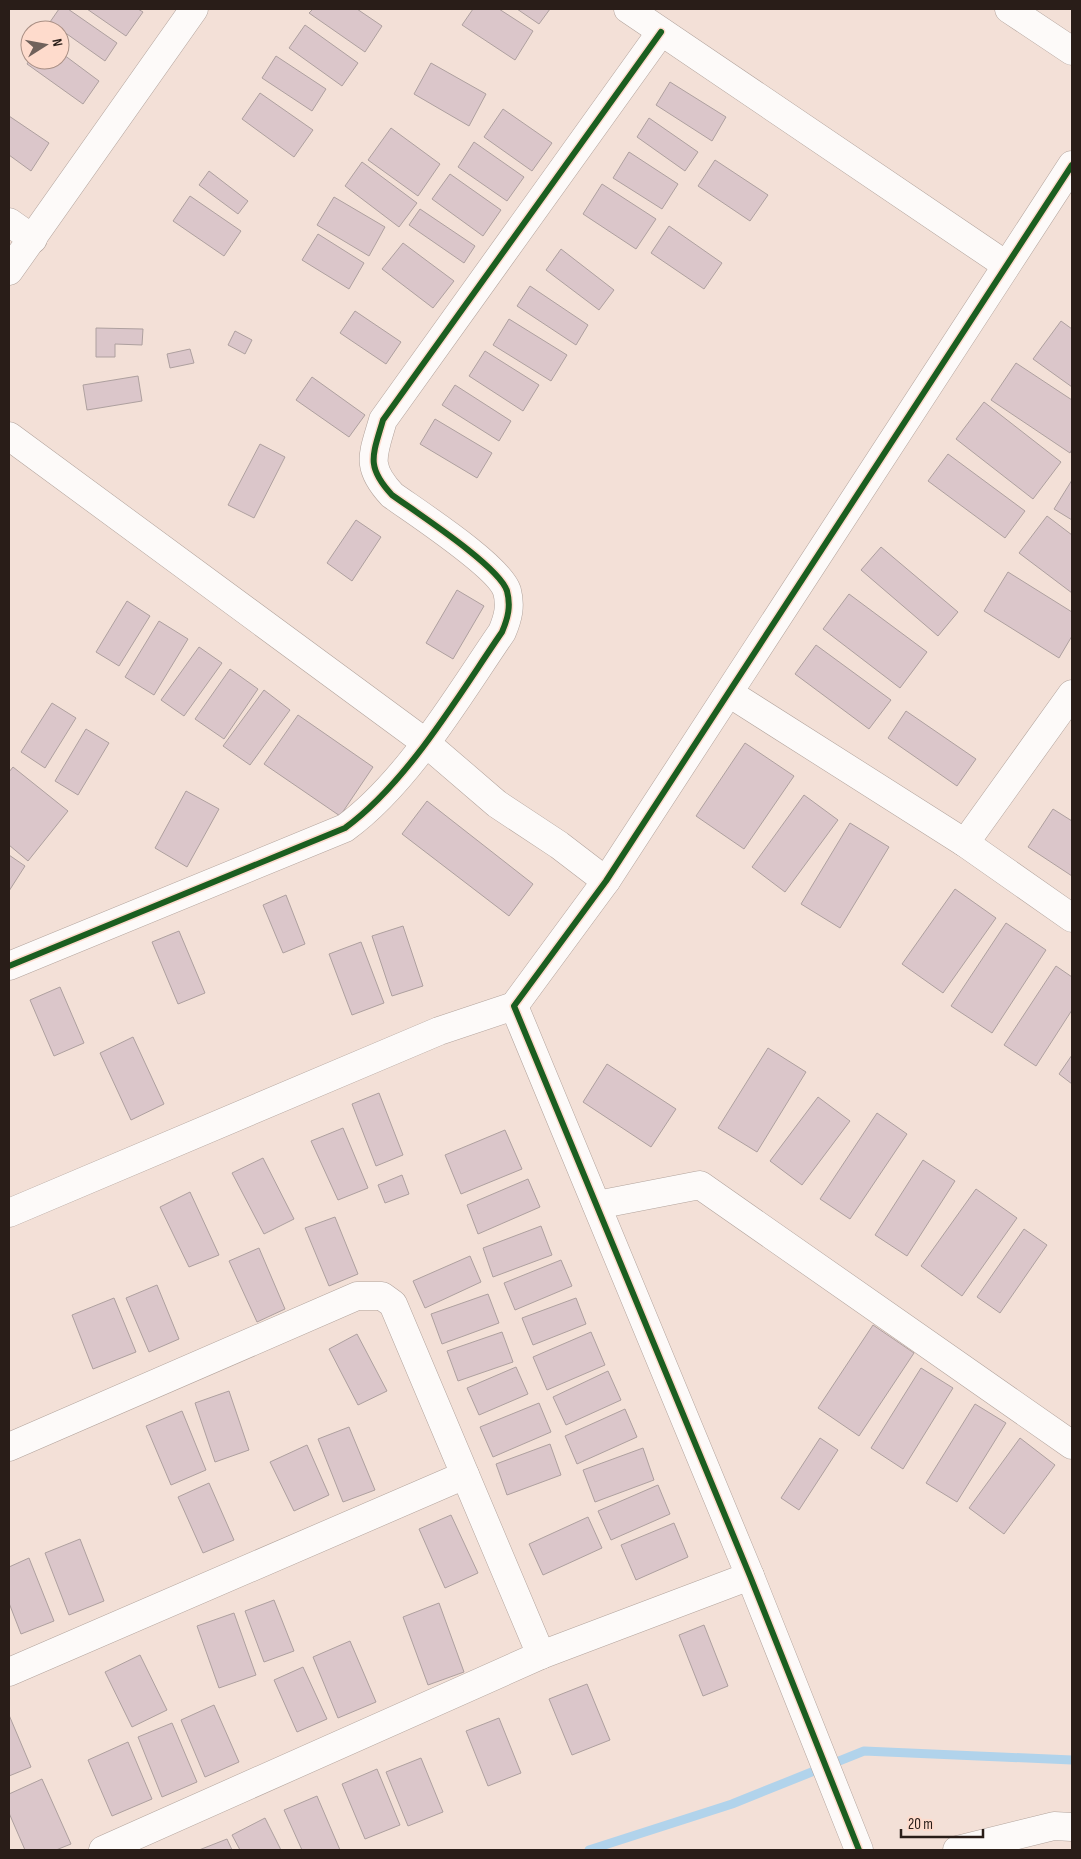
<svg xmlns="http://www.w3.org/2000/svg" width="1081" height="1859" viewBox="0 0 1081 1859" font-family="'Sofia Sans Condensed',sans-serif">
	<style>
		.lines { fill: none; stroke-linecap: round; stroke-linejoin: round }
		.stream { stroke: #b1d3eb; stroke-width: 9 }
		.building { fill: #dbc6ca; stroke: #aea09f }
		.minor-casing { stroke: #b2a39c; stroke-width: 29 }
		.minor { stroke: #fdfaf9; stroke-width: 28 }
		.cycleway-casing { stroke: #fedbcc; stroke-width: 9 }
		.cycleway { stroke: #1b5e20; stroke-width: 6 }
	</style>
	<rect width="100%" height="100%" fill="#f3e0d7"/>
	<g class="lines">
		<polyline class="stream" points="589,1850 732,1804 864,1751 1072,1760"/>
	</g>
	<g class="building">
		<polygon points="59,9 68,9 117,43 105,61 50,22"/>
		<polygon points="87,9 138,9 143,12 126,36"/>
		<polygon points="313,9 357,9 382,26 365,52 309,13"/>
		<polygon points="473,9 499,9 533,31 515,60 462,25"/>
		<polygon points="517,9 550,9 539,24"/>
		<polygon points="305,25 358,63 342,86 289,48"/>
		<polygon points="60,52 99,81 83,104 27,64 30,59 60,60"/>
		<polygon points="276,56 326,89 312,111 262,78"/>
		<polygon points="431,63 486,94 469,126 414,94"/>
		<polygon points="670,82 726,117 712,141 656,105"/>
		<polygon points="260,93 313,130 294,157 242,119"/>
		<polygon points="503,109 552,143 532,171 484,137"/>
		<polygon points="9,116 49,143 31,171 9,155"/>
		<polygon points="649,118 698,152 685,171 637,137"/>
		<polygon points="391,128 440,164 418,196 368,160"/>
		<polygon points="474,142 524,177 507,201 458,167"/>
		<polygon points="629,152 678,184 662,209 613,178"/>
		<polygon points="715,160 768,195 750,221 698,186"/>
		<polygon points="362,162 417,203 399,227 345,186"/>
		<polygon points="209,171 248,201 238,214 199,185"/>
		<polygon points="450,174 501,210 483,236 432,199"/>
		<polygon points="602,184 656,219 636,249 583,214"/>
		<polygon points="190,196 241,231 224,256 173,221"/>
		<polygon points="334,197 385,227 369,256 317,225"/>
		<polygon points="420,209 475,246 464,263 409,225"/>
		<polygon points="669,226 722,263 704,289 651,253"/>
		<polygon points="318,234 364,263 349,289 302,260"/>
		<polygon points="403,243 454,281 433,308 382,269"/>
		<polygon points="561,249 614,290 599,310 546,270"/>
		<polygon points="530,286 588,325 576,345 517,306"/>
		<polygon points="355,311 401,342 386,364 340,333"/>
		<polygon points="509,319 567,355 551,381 493,345"/>
		<polygon points="1061,321 1072,329 1072,387 1033,359"/>
		<polygon points="96,328 143,329 142,345 115,344 115,357 96,357"/>
		<polygon points="235,331 252,340 245,354 228,345"/>
		<polygon points="190,349 194,363 170,368 167,354"/>
		<polygon points="485,351 539,385 523,411 469,376"/>
		<polygon points="1016,363 1072,400 1072,449 1070,453 991,400"/>
		<polygon points="138,376 142,401 87,410 83,385"/>
		<polygon points="312,377 365,415 349,437 296,400"/>
		<polygon points="455,385 511,421 499,441 442,405"/>
		<polygon points="984,402 1061,462 1033,499 956,439"/>
		<polygon points="435,419 492,453 477,478 420,444"/>
		<polygon points="260,444 285,457 254,518 228,505"/>
		<polygon points="948,454 1025,511 1005,538 928,481"/>
		<polygon points="1072,480 1072,520 1054,509"/>
		<polygon points="1047,516 1072,535 1072,593 1019,553"/>
		<polygon points="356,520 381,537 352,581 327,563"/>
		<polygon points="881,547 958,612 938,636 861,570"/>
		<polygon points="1008,572 1072,612 1072,636 1059,658 984,611"/>
		<polygon points="457,590 484,606 453,659 426,643"/>
		<polygon points="849,594 927,652 900,688 823,629"/>
		<polygon points="127,601 150,616 119,666 96,652"/>
		<polygon points="159,621 188,639 154,695 125,677"/>
		<polygon points="816,645 891,700 869,729 795,674"/>
		<polygon points="199,647 222,663 184,716 161,700"/>
		<polygon points="230,669 258,689 224,739 195,719"/>
		<polygon points="264,690 290,710 250,765 223,746"/>
		<polygon points="52,703 76,718 45,768 21,752"/>
		<polygon points="906,711 976,759 957,786 888,738"/>
		<polygon points="298,715 373,767 340,816 264,764"/>
		<polygon points="86,729 109,743 78,795 55,781"/>
		<polygon points="745,743 794,776 744,849 696,816"/>
		<polygon points="13,767 68,811 28,861 9,845 9,772"/>
		<polygon points="186,791 219,809 187,867 155,848"/>
		<polygon points="804,795 838,820 785,892 752,867"/>
		<polygon points="427,801 533,884 509,916 402,834"/>
		<polygon points="1053,809 1072,821 1072,876 1028,847"/>
		<polygon points="850,823 889,847 840,928 801,904"/>
		<polygon points="9,855 25,866 9,891"/>
		<polygon points="955,889 996,918 943,993 902,964"/>
		<polygon points="286,895 305,944 283,953 263,905"/>
		<polygon points="1006,923 1046,950 992,1033 951,1006"/>
		<polygon points="403,926 423,986 392,996 372,936"/>
		<polygon points="179,931 205,993 178,1004 152,942"/>
		<polygon points="361,942 384,1003 352,1015 329,954"/>
		<polygon points="1056,966 1072,977 1072,1010 1036,1066 1004,1045"/>
		<polygon points="60,987 84,1043 54,1056 30,1000"/>
		<polygon points="133,1037 164,1104 131,1120 100,1053"/>
		<polygon points="768,1048 806,1072 757,1152 718,1128"/>
		<polygon points="1072,1055 1072,1084 1059,1074"/>
		<polygon points="607,1064 676,1109 651,1147 583,1102"/>
		<polygon points="379,1093 403,1155 376,1166 352,1104"/>
		<polygon points="818,1097 850,1121 802,1185 770,1161"/>
		<polygon points="877,1113 907,1134 850,1219 820,1199"/>
		<polygon points="343,1128 368,1188 338,1200 311,1141"/>
		<polygon points="505,1130 522,1169 461,1194 445,1155"/>
		<polygon points="263,1158 294,1219 264,1234 232,1173"/>
		<polygon points="923,1160 955,1181 907,1256 875,1235"/>
		<polygon points="402,1175 409,1194 385,1203 378,1185"/>
		<polygon points="528,1179 540,1207 478,1234 467,1205"/>
		<polygon points="976,1189 1017,1218 962,1296 921,1266"/>
		<polygon points="190,1192 219,1255 189,1267 160,1207"/>
		<polygon points="335,1217 358,1274 329,1286 305,1228"/>
		<polygon points="541,1226 552,1255 493,1277 483,1248"/>
		<polygon points="1024,1229 1047,1245 1000,1313 977,1297"/>
		<polygon points="259,1248 285,1309 257,1322 229,1261"/>
		<polygon points="470,1256 481,1282 425,1308 413,1281"/>
		<polygon points="561,1260 572,1286 515,1310 504,1283"/>
		<polygon points="157,1285 179,1339 149,1352 126,1298"/>
		<polygon points="488,1294 499,1323 442,1344 431,1314"/>
		<polygon points="114,1298 136,1352 93,1369 72,1315"/>
		<polygon points="576,1298 586,1324 533,1345 522,1318"/>
		<polygon points="873,1325 914,1353 859,1436 818,1408"/>
		<polygon points="502,1332 513,1362 458,1381 447,1351"/>
		<polygon points="591,1332 605,1365 547,1390 533,1357"/>
		<polygon points="357,1334 387,1391 358,1405 329,1349"/>
		<polygon points="516,1367 528,1394 479,1415 467,1388"/>
		<polygon points="921,1368 953,1388 903,1469 871,1448"/>
		<polygon points="608,1371 621,1400 566,1425 553,1397"/>
		<polygon points="229,1391 249,1450 215,1462 195,1403"/>
		<polygon points="539,1403 551,1432 493,1457 480,1427"/>
		<polygon points="975,1404 1006,1423 957,1502 926,1483"/>
		<polygon points="625,1409 637,1437 577,1464 565,1436"/>
		<polygon points="182,1411 206,1470 171,1485 146,1426"/>
		<polygon points="349,1427 375,1490 343,1502 318,1439"/>
		<polygon points="820,1438 838,1450 799,1510 781,1498"/>
		<polygon points="1020,1438 1055,1465 1004,1534 969,1508"/>
		<polygon points="550,1444 561,1475 507,1495 496,1464"/>
		<polygon points="307,1445 329,1495 294,1511 270,1462"/>
		<polygon points="643,1448 654,1480 595,1502 583,1470"/>
		<polygon points="209,1483 234,1540 203,1553 178,1497"/>
		<polygon points="658,1485 670,1514 611,1540 598,1511"/>
		<polygon points="451,1515 478,1573 445,1588 419,1529"/>
		<polygon points="588,1517 602,1548 543,1575 529,1544"/>
		<polygon points="674,1523 688,1557 636,1580 621,1545"/>
		<polygon points="80,1539 104,1601 69,1615 45,1553"/>
		<polygon points="29,1558 54,1621 21,1634 9,1603 9,1567"/>
		<polygon points="274,1600 294,1651 264,1662 245,1611"/>
		<polygon points="439,1603 464,1672 428,1685 403,1617"/>
		<polygon points="234,1613 256,1675 219,1688 197,1626"/>
		<polygon points="704,1625 728,1686 703,1696 679,1635"/>
		<polygon points="350,1641 376,1702 338,1718 313,1657"/>
		<polygon points="140,1655 167,1710 132,1727 105,1672"/>
		<polygon points="303,1667 327,1719 297,1732 274,1680"/>
		<polygon points="587,1684 610,1740 572,1755 549,1699"/>
		<polygon points="214,1705 239,1762 205,1777 181,1720"/>
		<polygon points="9,1715 31,1767 9,1776"/>
		<polygon points="499,1718 521,1773 488,1786 466,1731"/>
		<polygon points="172,1723 197,1782 162,1797 138,1737"/>
		<polygon points="128,1742 152,1799 112,1816 88,1760"/>
		<polygon points="421,1758 443,1812 408,1826 386,1772"/>
		<polygon points="377,1769 400,1825 365,1839 342,1784"/>
		<polygon points="42,1779 71,1844 56,1850 25,1850 9,1813 9,1794"/>
		<polygon points="317,1796 340,1850 302,1850 284,1810"/>
		<polygon points="265,1818 281,1850 240,1850 232,1835"/>
		<polygon points="227,1839 232,1850 199,1850"/>
	</g>
	<g class="lines">
		<g class="minor-casing">
			<g id="minor">
				<polyline points="628,9 1006,265"/>
				<polyline points="1009,9 1072,51"/>
				<polyline points="9,222 33,239"/>
				<polyline points="9,271 194,9"/>
				<polyline points="9,436 426,743 497,804 559,845 606,881"/>
				<polyline points="729,693 965,843 1072,918"/>
				<polyline points="965,843 1072,694"/>
				<path d="M9 966 345 828C408 782 458 696 502 632 508 618 511 606 507 591 499 566 417 513 392 495 365 466 373 455 383 420L661 32"/>
				<polyline points="597,1205 700,1185 1072,1445"/>
				<polyline points="9,1213 439,1031 514,1006"/>
				<polyline points="9,1447 357,1296 382,1296 393,1304 541,1655"/>
				<polyline points="9,1672 465,1475"/>
				<polyline points="103,1850 541,1655 750,1576"/>
				<polyline points="859,1850 750,1576 514,1006 606,881 1072,165"/>
				<polyline points="957,1850 1054,1826 1072,1827"/>
			</g>
		</g>
		<use href="#minor" class="minor"/>
		<g class="cycleway-casing">
			<g id="cycleway">
				<path d="M9 966 345 828C408 782 458 696 502 632 508 618 511 606 507 591 499 566 417 513 392 495 365 466 373 455 383 420L661 32"/>
				<polyline points="859,1850 750,1576 514,1006 606,881 1072,165"/>
			</g>
		</g>
		<use href="#cycleway" class="cycleway"/>
	</g>
	<rect width="1081" height="1859" fill="none" stroke="#291d18" stroke-width="20"/>
	<g transform="translate(45 45) rotate(79)"><circle r="24" fill="#fedbcc" stroke="#a98f84"/>
	<path d="M0-4L9 19L0 12L-9 19Z" fill="#70615b"/>
	<text y="-8" font-size="14" font-weight="bold" text-anchor="middle" fill="#291d18">N</text>
	</g>
	<path d="M901 1829v8h82v-8" fill="none" stroke="#291d18" stroke-width="2.5"/>
	<text x="908" y="1829" font-size="15" fill="#291d18" stroke="#fedbcc" stroke-width="4" paint-order="stroke">20 m</text>
</svg>
